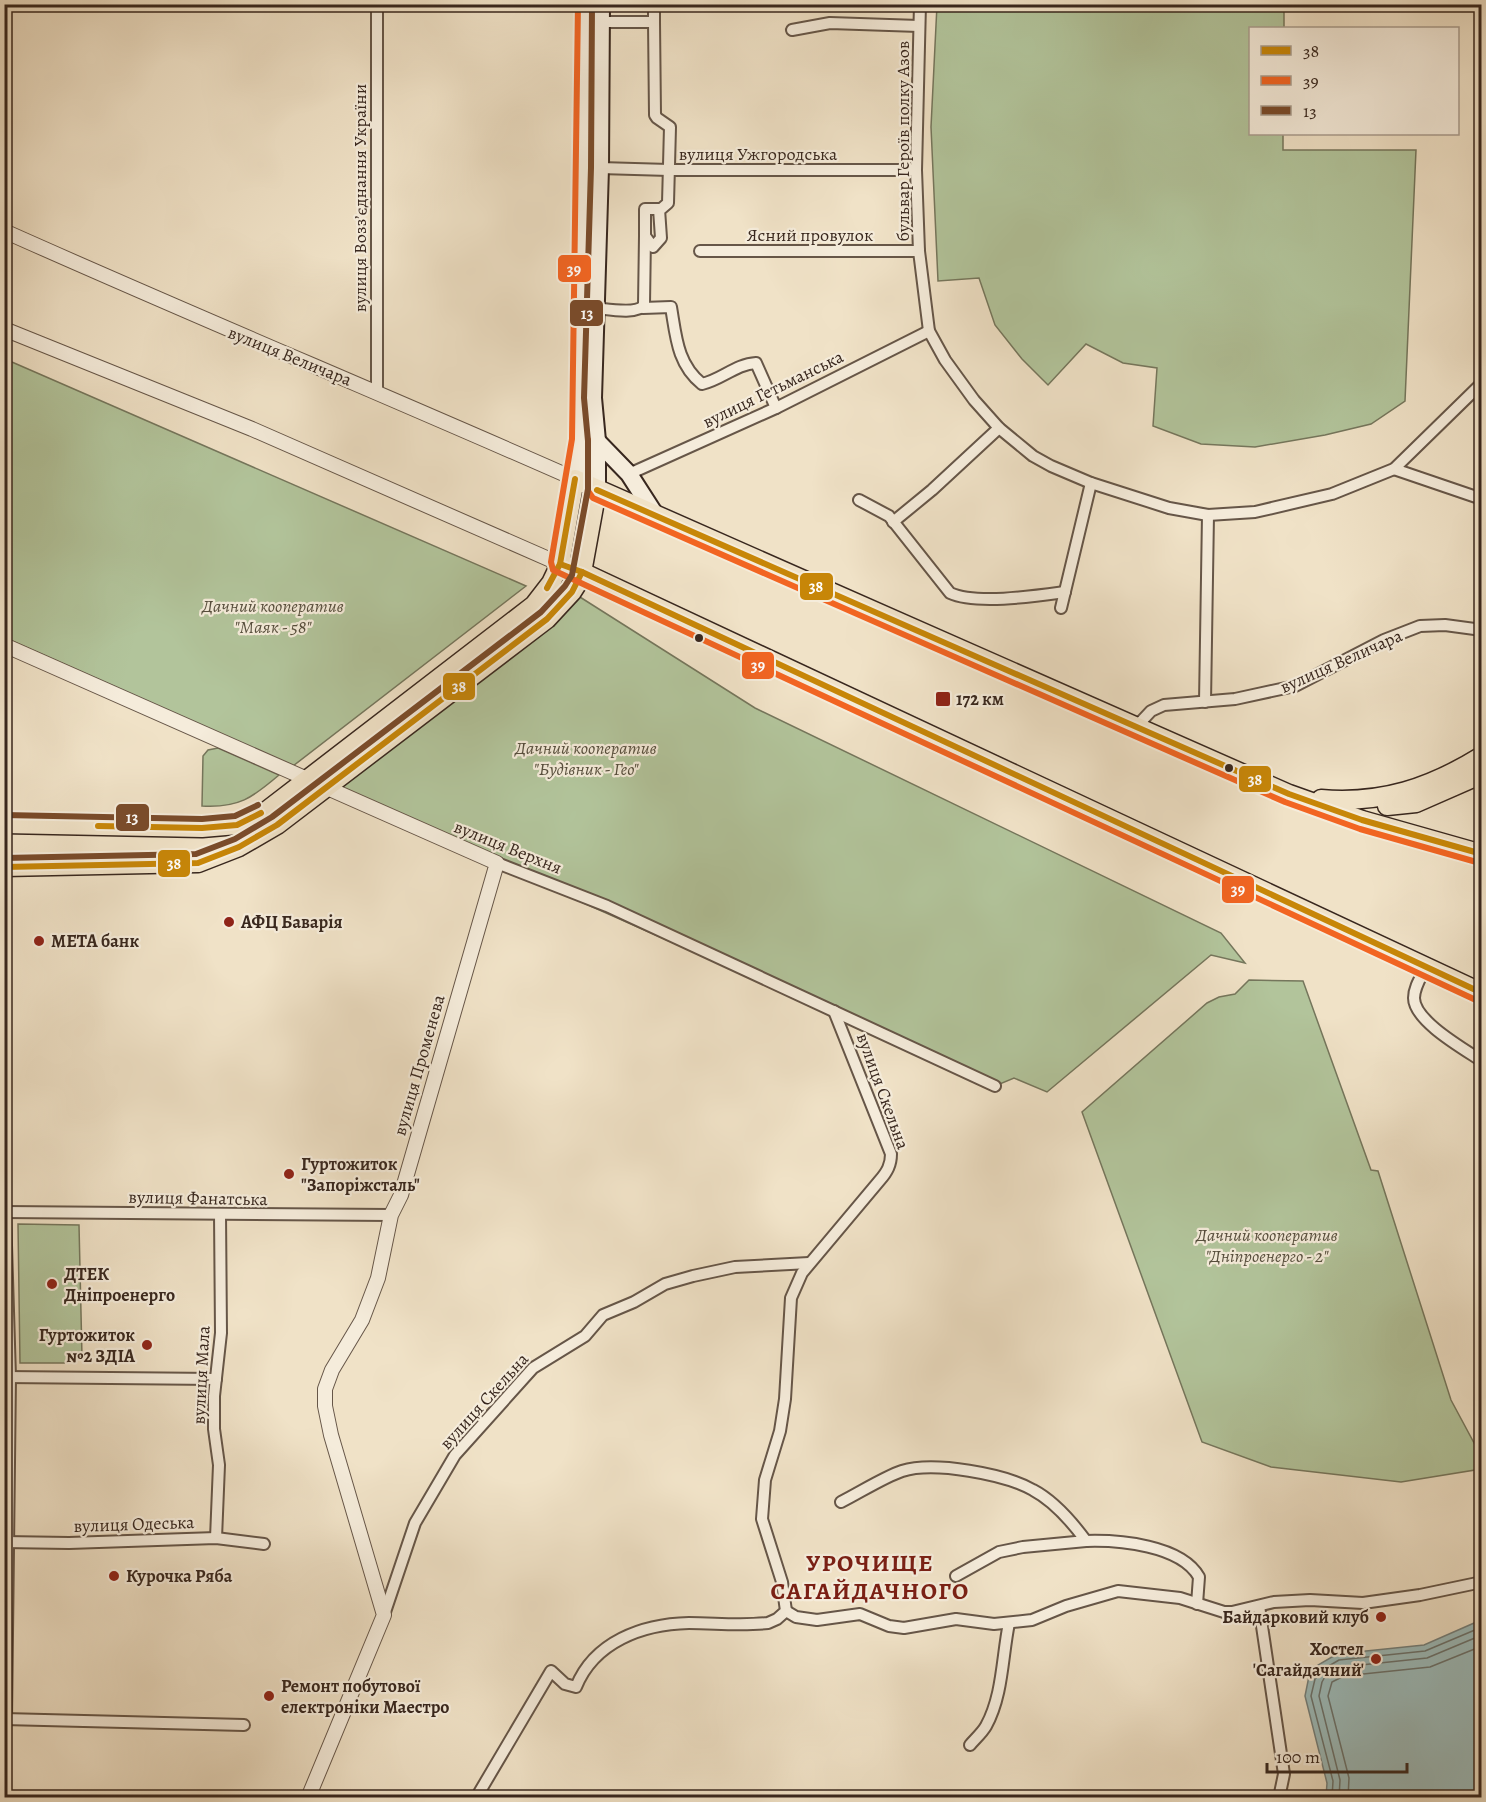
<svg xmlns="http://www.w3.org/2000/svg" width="1486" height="1802" viewBox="0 0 1486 1802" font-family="Alegreya,serif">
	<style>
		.green { fill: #b2c49b; stroke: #75765c; stroke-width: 1.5 }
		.water { fill: #9cbcbc; stroke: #74807d; stroke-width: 1.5 }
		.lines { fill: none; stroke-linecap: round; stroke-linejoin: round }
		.shore { stroke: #6a726d; stroke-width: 1.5 }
		.minor-casing { stroke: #665648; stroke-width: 14 }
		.tertiary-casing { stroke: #665648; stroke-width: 16 }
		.secondary-casing { stroke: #38271e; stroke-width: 20 }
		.primary-casing { stroke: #38271e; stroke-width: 21 }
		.minor { stroke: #f5ecdb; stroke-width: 10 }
		.tertiary { stroke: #f5ecdb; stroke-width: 14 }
		.secondary { stroke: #f5ecdb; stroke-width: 16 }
		.primary { stroke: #f0e2c7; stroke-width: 18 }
		.bus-1-casing { stroke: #f5ecdb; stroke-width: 10 }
		.bus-2-casing { stroke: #f5ecdb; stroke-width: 10 }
		.bus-3-casing { stroke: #f5ecdb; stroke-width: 10 }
		.bus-1 { stroke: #c78608; stroke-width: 6 }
		.bus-2 { stroke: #f26522; stroke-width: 6 }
		.bus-3 { stroke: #7a4b2a; stroke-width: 6 }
		.bus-dot { fill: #38271e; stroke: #f5ecdb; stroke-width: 2 }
		.poi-dot { fill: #8f2418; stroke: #f5ecdb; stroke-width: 2 }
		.labels { text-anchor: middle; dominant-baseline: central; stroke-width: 4.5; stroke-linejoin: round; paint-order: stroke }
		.street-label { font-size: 18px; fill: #38271e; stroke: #f5ecdb }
		.park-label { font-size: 18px; font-style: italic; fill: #564e3d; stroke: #f5ecdb }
		.poi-label { font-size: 18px; font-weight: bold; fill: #38271e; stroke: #f5ecdb; text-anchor: start }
		.district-label { font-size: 24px; font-weight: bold; letter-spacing: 1.5px; fill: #7a1f14; stroke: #f5ecdb }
		.line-badge { stroke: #f5ecdb; stroke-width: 2 }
		.badge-label { font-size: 16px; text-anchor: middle; font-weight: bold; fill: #fff }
	</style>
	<rect width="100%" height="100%" fill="#f0e2c7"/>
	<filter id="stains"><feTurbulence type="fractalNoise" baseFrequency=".00333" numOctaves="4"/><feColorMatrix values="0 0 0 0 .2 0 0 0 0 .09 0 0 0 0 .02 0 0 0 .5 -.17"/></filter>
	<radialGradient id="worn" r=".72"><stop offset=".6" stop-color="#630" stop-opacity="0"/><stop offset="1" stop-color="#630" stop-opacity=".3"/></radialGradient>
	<g class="green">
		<polygon points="937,5 1284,5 1284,28 1250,28 1250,134 1283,134 1283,150 1416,150 1405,401 1371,424 1325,435 1255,447 1201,444 1153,426 1157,368 1123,363 1086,344 1048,385 1022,359 995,325 979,278 938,281 931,127"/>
		<polygon points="5,359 526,586 293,766 5,638"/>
		<polygon points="572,592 755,708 1221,933 1245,963 1211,955 1047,1092 1014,1078 995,1086 325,788"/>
		<path d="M218 748 279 775C252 798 239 808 202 806L203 756 208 750Z"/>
		<polygon points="1249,980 1303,981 1371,1170 1378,1171 1451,1400 1481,1456 1481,1469 1401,1482 1271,1467 1202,1442 1082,1112 1207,1003 1219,997 1235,994"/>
		<polygon points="18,1224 79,1225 82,1357 72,1363 20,1363"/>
	</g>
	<polygon class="water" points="1481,1620 1481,1797 1326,1797 1327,1783 1305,1696 1309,1676 1318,1665 1337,1654 1424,1645"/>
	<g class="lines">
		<g class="shore">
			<polyline points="1332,1798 1333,1781 1311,1696 1315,1679 1322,1670 1339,1660 1425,1651 1482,1627"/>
			<polyline points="1339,1798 1340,1780 1319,1696 1322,1682 1326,1675 1342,1667 1427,1658 1482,1635"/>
			<polyline points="1348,1798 1349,1778 1328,1696 1332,1682 1344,1676 1430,1667 1482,1646"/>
		</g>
		<g class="minor-casing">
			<g id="minor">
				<polyline points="920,4 916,170 919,251 929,331 945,360 974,400 999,428 1033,456 1051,466 1091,483 1169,508 1208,515 1255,512 1332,494 1394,469 1482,383"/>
				<polyline points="601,22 654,22 654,4"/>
				<polyline points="654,22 655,115 657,118 670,127 668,203 661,209 645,209 645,236 653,247 661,238 659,209"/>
				<polyline points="792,30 830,23 919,26"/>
				<polyline points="600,168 669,170 916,170"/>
				<polyline points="700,251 919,251"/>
				<path d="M595 308C607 309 637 315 644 305L645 236"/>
				<path d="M643 308 671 307C676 336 677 364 702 384 721 380 736 364 756 363L776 408"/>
				<polyline points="377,392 377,4"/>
				<polyline points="1394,469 1482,499"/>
				<polyline points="629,474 776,408 929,331"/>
				<path d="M859 500 889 516 950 593C976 605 1036 596 1065 592"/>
				<polyline points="893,522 932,490 999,428"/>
				<polyline points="1061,608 1091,483"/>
				<polyline points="1205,702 1208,515"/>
				<polyline points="1136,727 1151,711 1164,705 1235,699 1295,686 1384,640 1420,626 1445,625 1482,630"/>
				<polyline points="497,863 607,906 995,1086"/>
				<path d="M1426 967C1421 977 1414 987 1414 998 1414 1021 1464 1049 1482 1061"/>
				<polyline points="4,1212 391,1215"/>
				<polyline points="5,1212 10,1377 6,1719"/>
				<polyline points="5,1377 216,1379"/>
				<path d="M841 1502C859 1493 884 1477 902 1471 934 1461 1005 1474 1033 1490 1054 1501 1072 1522 1086 1541L1023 1547 999 1552 956 1576"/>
				<polyline points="216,1538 219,1465 214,1429 214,1396 221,1333 220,1214"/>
				<path d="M1086 1541C1119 1540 1181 1545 1199 1577L1197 1604"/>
				<polyline points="4,1542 69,1543 216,1538 264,1544"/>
				<polyline points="1259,1606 1284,1774 1279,1798"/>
				<polyline points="786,1611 796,1617 817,1620 860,1614 889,1626 904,1628 956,1619 994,1624 1032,1620 1066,1606 1118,1591 1180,1598 1224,1612 1232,1612 1274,1602 1310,1600 1363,1603 1420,1595 1482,1582"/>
				<polyline points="384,1615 415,1523 455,1455 533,1368 585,1336 603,1315 634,1302 665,1284 693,1276 735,1267 809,1263"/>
				<polyline points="4,1719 244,1725"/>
				<path d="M970 1745C975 1739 982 1733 986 1726 1003 1695 1002 1657 1009 1623"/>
				<path d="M476 1798 551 1671 565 1684 576 1687C594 1642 642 1624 689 1623 715 1623 741 1626 768 1623L777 1619 786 1611 782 1582 762 1519 765 1480 780 1431 785 1399 791 1298 802 1273 880 1180C887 1172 891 1165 891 1154L834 1011"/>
			</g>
		</g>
		<g class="tertiary-casing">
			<g id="tertiary">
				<path d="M4 231C194 316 385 395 575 479"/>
				<polyline points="4,329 252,429 560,564"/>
				<polyline points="4,645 497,863 401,1195 391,1215 378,1278 362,1320 332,1370 325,1389 325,1406 331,1435 384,1615 308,1798"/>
			</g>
		</g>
		<g class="secondary-casing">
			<g id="secondary">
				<polyline points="591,441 597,441 629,474 656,516"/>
				<polyline points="575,479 581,440 587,4"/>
				<polyline points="597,490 597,441 593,398 600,168 601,4"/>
			</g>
		</g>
		<g class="primary-casing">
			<g id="primary">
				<polyline points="560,564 582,572 1482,993"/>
				<path d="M1321 799C1382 804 1430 788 1482 756"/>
				<polyline points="1387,806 1416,803 1482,774"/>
				<polyline points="4,824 202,828 237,825 265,812 534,605 551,583 560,564 575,479 1289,794 1362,820 1482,854"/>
				<polyline points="4,867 198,863 239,847 277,825 547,619 572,592 581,578 597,490"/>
			</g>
		</g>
		<use href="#minor" class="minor"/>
		<use href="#tertiary" class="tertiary"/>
		<use href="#secondary" class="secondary"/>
		<use href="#primary" class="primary"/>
		<g class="bus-1-casing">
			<g id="bus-1">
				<polyline points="597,490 1289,794 1362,820 1482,854"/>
				<polyline points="560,564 582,572 1482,993"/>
				<polyline points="547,588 560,564 575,479"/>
				<polyline points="98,826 202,828 237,825 261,813"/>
				<polyline points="4,867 198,863 239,847 277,825 547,619 572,592 582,572"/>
			</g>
		</g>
		<g class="bus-2-casing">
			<g id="bus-2">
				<polyline points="578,4 572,439 551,562 553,570 1478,1001"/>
				<polyline points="588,440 588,491 593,498 1285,802 1360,829 1480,863"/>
			</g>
		</g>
		<g class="bus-3-casing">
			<g id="bus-3">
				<polyline points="4,815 202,819 235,816 258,805"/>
				<polyline points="4,858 196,854 235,839 272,817 541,612 565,586 572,575 588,489 588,441 584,398 591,168 592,4"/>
			</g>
		</g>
		<use href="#bus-1" class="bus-1"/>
		<use href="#bus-2" class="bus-2"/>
		<use href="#bus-3" class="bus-3"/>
	</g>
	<g class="bus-dot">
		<circle cx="699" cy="638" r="5"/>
		<circle cx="1229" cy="768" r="5"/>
	</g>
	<g class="poi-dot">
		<rect x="935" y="691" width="16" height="16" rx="3"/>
		<circle cx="229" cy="922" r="6"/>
		<circle cx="39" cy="941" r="6"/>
		<circle cx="289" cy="1174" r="6"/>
		<circle cx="52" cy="1284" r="6"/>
		<circle cx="147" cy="1345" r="6"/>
		<circle cx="114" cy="1576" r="6"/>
		<circle cx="1381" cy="1617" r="6"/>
		<circle cx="1376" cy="1659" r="6"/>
		<circle cx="269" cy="1696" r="6"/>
	</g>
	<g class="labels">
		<g class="street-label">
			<text transform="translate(903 141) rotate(-90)">бульвар Героїв полку Азов</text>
			<text x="758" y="154">вулиця Ужгородська</text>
			<text transform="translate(360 198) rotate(-90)">вулиця Воззʼєднання України</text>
			<text x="810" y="235">Ясний провулок</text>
			<text transform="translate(290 356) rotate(22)">вулиця Величара</text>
			<text transform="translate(773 389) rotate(-26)">вулиця Гетьманська</text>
			<text transform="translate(1341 661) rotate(-24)">вулиця Величара</text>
			<text transform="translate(508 847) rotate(22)">вулиця Верхня</text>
			<text transform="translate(419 1065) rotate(-74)">вулиця Променева</text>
			<text transform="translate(883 1091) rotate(70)">вулиця Скельна</text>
			<text transform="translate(198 1198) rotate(1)">вулиця Фанатська</text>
			<text transform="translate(201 1375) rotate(-87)">вулиця Мала</text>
			<text transform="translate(484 1401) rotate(-48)">вулиця Скельна</text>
			<text transform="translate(134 1524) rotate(-2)">вулиця Одеська</text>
		</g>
		<g class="park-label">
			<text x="273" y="606">Дачний кооператив<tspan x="273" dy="21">"Маяк - 58"</tspan></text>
			<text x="586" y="748">Дачний кооператив<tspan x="586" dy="21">"Будівник - Гео"</tspan></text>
			<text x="1267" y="1235">Дачний кооператив<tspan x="1267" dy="21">"Дніпроенерго - 2"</tspan></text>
		</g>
		<g class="poi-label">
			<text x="956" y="699">172 км</text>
			<text x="241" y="922">АФЦ Баварiя</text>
			<text x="51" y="941">МЕТА банк</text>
			<text x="301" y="1164">Гуртожиток<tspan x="301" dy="21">"Запоріжсталь"</tspan></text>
			<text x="64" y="1274">ДТЕК<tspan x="64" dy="21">Дніпроенерго</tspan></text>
			<text x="135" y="1335" text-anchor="end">Гуртожиток<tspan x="135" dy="21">№2 ЗДІА</tspan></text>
			<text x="126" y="1576">Курочка Ряба</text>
			<text x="1369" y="1617" text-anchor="end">Байдарковий клуб</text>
			<text x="1364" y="1649" text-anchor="end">Хостел<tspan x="1364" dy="21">'Сагайдачний'</tspan></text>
			<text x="281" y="1686">Ремонт побутової<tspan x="281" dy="21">електроніки Маестро</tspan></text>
		</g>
		<g class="district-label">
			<text x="870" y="1563">УРОЧИЩЕ<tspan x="870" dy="28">САГАЙДАЧНОГО</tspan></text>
		</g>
	</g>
	<g class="line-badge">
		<rect x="557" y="254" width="35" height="29" rx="6" fill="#f26522"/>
		<rect x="569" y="299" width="35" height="28" rx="6" fill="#7a4b2a"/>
		<rect x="799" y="572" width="35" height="29" rx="6" fill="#c78608"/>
		<rect x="741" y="651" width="34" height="29" rx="6" fill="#f26522"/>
		<rect x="442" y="672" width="34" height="29" rx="6" fill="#c78608"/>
		<rect x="1238" y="765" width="34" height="28" rx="6" fill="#c78608"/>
		<rect x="115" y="803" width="35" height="29" rx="6" fill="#7a4b2a"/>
		<rect x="157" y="849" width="34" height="29" rx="6" fill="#c78608"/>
		<rect x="1221" y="875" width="34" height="29" rx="6" fill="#f26522"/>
	</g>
	<g class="badge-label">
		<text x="574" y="275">39</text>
		<text x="587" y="319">13</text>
		<text x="816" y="592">38</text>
		<text x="758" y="671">39</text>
		<text x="459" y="692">38</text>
		<text x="1255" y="785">38</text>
		<text x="132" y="823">13</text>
		<text x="174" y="869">38</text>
		<text x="1238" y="895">39</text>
	</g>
	<rect width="1486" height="1802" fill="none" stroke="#f0e2c7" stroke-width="24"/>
	<rect x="6" y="6" width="1474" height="1790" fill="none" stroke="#38271e" stroke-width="3"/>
	<rect x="12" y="12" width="1462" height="1778" fill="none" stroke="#38271e" stroke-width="1.5"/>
	<rect x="1249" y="27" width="210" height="108" fill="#f5ecdb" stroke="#a99d8f" stroke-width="1.5"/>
	<rect x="1261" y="46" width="30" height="9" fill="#c78608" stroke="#a99d8f" stroke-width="1.5"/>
	<text x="1303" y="57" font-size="18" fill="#38271e">38</text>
	<rect x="1261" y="76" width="30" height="9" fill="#f26522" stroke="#a99d8f" stroke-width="1.5"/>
	<text x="1303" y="87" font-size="18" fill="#38271e">39</text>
	<rect x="1261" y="106" width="30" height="9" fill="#7a4b2a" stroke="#a99d8f" stroke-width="1.5"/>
	<text x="1303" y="117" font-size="18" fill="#38271e">13</text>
	<path d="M1267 1763v9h140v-9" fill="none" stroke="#38271e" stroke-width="3"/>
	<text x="1276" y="1763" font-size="18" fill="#38271e" stroke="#f5ecdb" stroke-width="4.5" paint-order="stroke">100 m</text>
	<rect width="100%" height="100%" filter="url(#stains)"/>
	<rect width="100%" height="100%" fill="url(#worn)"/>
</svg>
